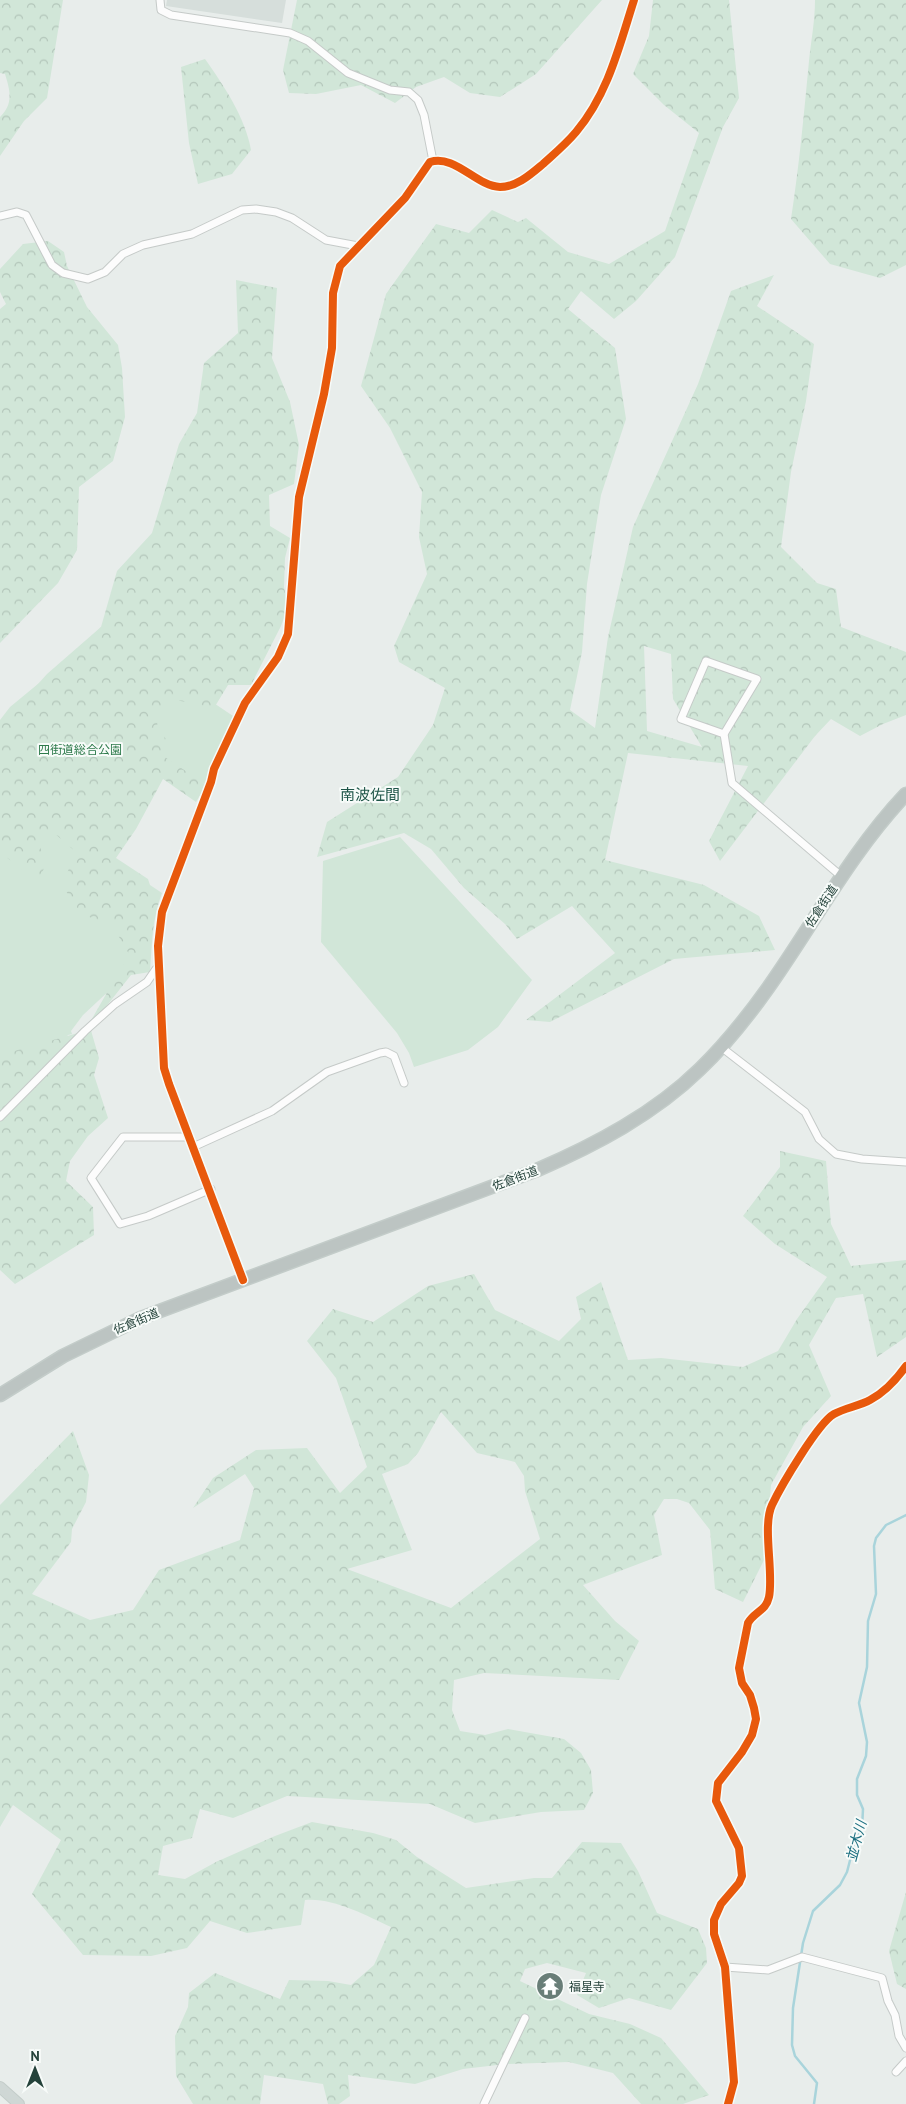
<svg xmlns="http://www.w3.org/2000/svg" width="906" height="2104" viewBox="0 0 906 2104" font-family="'PT Sans','Noto Sans JP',sans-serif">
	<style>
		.built { fill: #d6dedb }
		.green { fill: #d1e6d8 }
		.forest { fill: url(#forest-crowns); fill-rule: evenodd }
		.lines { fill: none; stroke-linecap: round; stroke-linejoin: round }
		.stream { stroke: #a9d4db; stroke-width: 2.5 }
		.street-casing { stroke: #c5cac8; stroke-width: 9 }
		.primary-casing { stroke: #c3ccc9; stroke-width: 12 }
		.highway-casing { stroke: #c3ccc9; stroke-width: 15 }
		.street { stroke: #fcfcfc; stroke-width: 7 }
		.primary { stroke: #cfd7d5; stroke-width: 10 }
		.highway { stroke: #bcc4c2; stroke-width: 12 }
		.cycleway-casing { stroke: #f7fbf9; stroke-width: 11 }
		.cycleway { stroke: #e8590c; stroke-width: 8 }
		.labels { text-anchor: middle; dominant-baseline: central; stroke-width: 4; stroke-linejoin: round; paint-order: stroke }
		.park-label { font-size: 12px; fill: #2d7a4b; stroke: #f7fbf9 }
		.street-label { font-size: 12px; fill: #24423a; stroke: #f7fbf9 }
		.poi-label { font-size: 12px; fill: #24423a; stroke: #f7fbf9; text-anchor: start }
		.water-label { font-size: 14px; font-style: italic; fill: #1c6f80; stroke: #f7fbf9 }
		.quarter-label { font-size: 15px; fill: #1f5548; stroke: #f7fbf9 }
	</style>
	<defs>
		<pattern id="forest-crowns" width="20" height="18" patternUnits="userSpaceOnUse" patternTransform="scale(1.25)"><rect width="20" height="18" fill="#d1e6d8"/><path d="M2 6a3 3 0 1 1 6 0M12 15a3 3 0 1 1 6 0" fill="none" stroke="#b3c6ba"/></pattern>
	</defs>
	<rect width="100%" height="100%" fill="#e8edeb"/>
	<polygon class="built" points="167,0 286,0 282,23 166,6"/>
	<g class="green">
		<polygon points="101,627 233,716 206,785 169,763 99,862 141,961 83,1015 71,1031 72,1034 68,1035 0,1123 0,753 15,710 47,674"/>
		<polygon points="400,837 532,980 498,1027 468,1050 414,1067 409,1053 397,1033 321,942 323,861"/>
	</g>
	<g class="forest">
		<path d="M0 0H63L47 98 24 121 0 156V117C14 104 10 90 5 74L0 73Z"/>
		<polygon points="297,0 602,0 536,74 500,97 470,93 444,77 416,87 395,103 361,85 316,94 289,93 283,70"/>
		<path d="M653 0H729L739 98 723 127 675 257 636 301 614 319 581 291 568 309 615 348 626 419 601 495 587 584 582 652 570 710 595 728 608 637 633 527 698 384 731 291 774 275 757 306 814 344 806 401 791 472 781 547 817 583 836 589 841 627 906 652V715L883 724 860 736 831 719 815 736 720 861 709 841 748 766 628 753 605 860 704 885 759 916 775 950 674 959 550 1022 526 1020 615 953 572 906 517 939 505 924 464 888 431 849 404 833 317 857 327 822 398 777 433 725 445 688 399 662 394 646 427 574 419 537 422 492 390 428 361 386 386 294 436 224 469 233 492 210 518 222 526 218 568 252 609 264 665 231 699 133 664 105 633 74 649 36ZM644 646 671 654 673 699 702 747 647 731Z"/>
		<path d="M815 0H906V265L880 278 830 264 791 219C799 167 804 114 809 61 811 41 815 21 815 0Z"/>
		<path d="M205 59C224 86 245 117 251 150L232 174 198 184 189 143 181 67Z"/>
		<polygon points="48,241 64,252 67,266 87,307 118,345 122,368 125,417 113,461 79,487 77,550 58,583 0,643 0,309 6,304 0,292 0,269 23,244"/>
		<path d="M236 280 277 288 272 358 290 402 299 445 294 484 269 495 270 526 290 538 285 558 284 587 288 607 281 626 251 685H228L214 708 171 699 157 724 170 746 165 757 206 785 196 802 163 779 136 829 116 858 148 879 150 885 162 893C152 919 152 944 150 972L131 975 90 1027 99 1058 94 1075 108 1118 88 1136 70 1161 66 1181 93 1207 94 1235 15 1284 0 1270V1055L85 1031 129 954 112 925 81 914 62 885 76 852 54 833 39 842 45 867 38 879 25 872 0 852V720L10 707 84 646 101 627 117 571 152 533 179 444 197 413 204 363 238 333Z"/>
		<path d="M780 1151 826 1161 831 1224 851 1266 906 1260V1337L877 1357 863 1294 836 1298 809 1345 831 1396 803 1427 771 1485 764 1560 743 1602 715 1589 710 1530 689 1503 677 1499H664L654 1515 662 1555 583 1585 615 1621 639 1641 619 1680 484 1673 454 1680 452 1710 460 1731 485 1735 508 1729 564 1739 581 1753 591 1770 593 1793 584 1810 541 1812 475 1823 430 1804 287 1796 233 1818 200 1809 192 1838 163 1846 158 1875 185 1879 216 1862 275 1836 312 1822 373 1833 396 1840 417 1857 466 1888 534 1878H552L582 1842 621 1843 638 1871 657 1913 698 1929 706 1948 707 1963 671 2010 629 1998 599 2008 577 1995 586 1973 547 1963 525 1969 520 1981 589 2014 630 2024 661 2038 709 2095 683 2104H641L613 2073 569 2062 506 2064 463 2069 415 2084 348 2075 350 2096 339 2104H328L323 2084 264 2075 260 2104H193L176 2076 175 2036 188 2007 189 1993 215 1973 280 1999 289 1980 328 1981 351 1985 374 1965 391 1927C366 1915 331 1897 305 1900L301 1925 247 1933 210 1921 187 1948 151 1956 83 1955 32 1894 61 1840 13 1805 0 1827V1505L73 1431 89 1475 86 1502 72 1529 71 1542 32 1594 90 1620 133 1610 159 1570 240 1540 254 1488 245 1474 193 1508 213 1478 256 1450 307 1448 340 1493 367 1467 336 1378 307 1341 333 1309 373 1322 428 1286 474 1274 495 1310 559 1341 581 1319 576 1297 601 1282 628 1360 661 1358 743 1367 778 1351 797 1319 827 1277 775 1244 743 1216 780 1167ZM441 1412 477 1453 515 1462 524 1476 525 1491 540 1539 451 1608 347 1569 412 1550 382 1474 408 1464 418 1453Z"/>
		<polygon points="906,1892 906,1989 897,1984 889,1951"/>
	</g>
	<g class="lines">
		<polyline class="stream" points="814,2104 817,2083 795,2056 792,2045 793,2008 803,1943 813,1911 840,1885 847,1872 855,1841 862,1829 863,1809 857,1795 857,1779 866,1756 867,1742 859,1703 867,1667 868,1621 876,1594 874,1546 876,1538 886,1525 906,1515"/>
		<g class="street-casing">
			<g id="street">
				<polyline points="160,0 161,10 171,15 290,33 308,41 348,73 390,90 409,92 418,100 424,115 433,161"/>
				<polyline points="0,216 17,212 26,215 52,265 63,273 88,279 105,272 123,254 143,245 192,234 242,210 256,209 276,212 292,218 326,240 358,246"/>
				<polygon points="706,661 757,679 724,734 681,719"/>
				<polyline points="724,734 732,783 841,876"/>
				<polyline points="721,1047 805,1112 819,1139 836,1154 862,1159 906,1162"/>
				<polyline points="0,1117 85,1031 115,1004 147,982 156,969 159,970"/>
				<polyline points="189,1137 123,1137 91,1178 120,1224 148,1216 211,1189"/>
				<polyline points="193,1147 272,1111 327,1072 380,1053 386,1052 394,1056 404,1083"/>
				<path d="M243 1280 169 1084 164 1068 158 946 162 912 211 782 214 769 245 703 278 657 288 634 299 497 324 394 332 348 333 293 340 266 405 198 430 162C455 154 476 186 500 187 517 187 531 174 543 164 554 154 566 144 576 132 608 94 619 47 634 0"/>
				<polyline points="725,1967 768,1970 802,1957 882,1978 888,2001 895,2015 899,2036 906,2048"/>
				<polyline points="896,2072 906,2061"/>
				<polyline points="484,2104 525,2018"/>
				<path d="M728 2104 734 2082 725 1967 714 1934V1920L721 1904 739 1883 742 1876 739 1848 716 1801 718 1783 742 1752 752 1735 756 1719 754 1708 750 1695 742 1683 739 1668 748 1623C754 1612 766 1611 769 1597 774 1573 762 1526 772 1505 781 1486 818 1423 834 1414 845 1408 859 1406 870 1400 885 1392 896 1380 906 1366"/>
			</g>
		</g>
		<g class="primary-casing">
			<polyline id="primary" points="0,2087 19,2104"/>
		</g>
		<g class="highway-casing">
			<path id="highway" d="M0 1395 63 1356 141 1318 537 1170C595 1145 654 1114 700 1069 725 1045 748 1016 768 988 814 923 851 852 906 794"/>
		</g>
		<use href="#street" class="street"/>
		<use href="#primary" class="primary"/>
		<use href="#highway" class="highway"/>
		<g class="cycleway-casing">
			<g id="cycleway">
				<path d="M243 1280 169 1084 164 1068 158 946 162 912 211 782 214 769 245 703 278 657 288 634 299 497 324 394 332 348 333 293 340 266 405 198 430 162C455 154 476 186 500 187 517 187 531 174 543 164 554 154 566 144 576 132 608 94 619 47 634 0"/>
				<path d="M728 2104 734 2082 725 1967 714 1934V1920L721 1904 739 1883 742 1876 739 1848 716 1801 718 1783 742 1752 752 1735 756 1719 754 1708 750 1695 742 1683 739 1668 748 1623C754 1612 766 1611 769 1597 774 1573 762 1526 772 1505 781 1486 818 1423 834 1414 845 1408 859 1406 870 1400 885 1392 896 1380 906 1366"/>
			</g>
		</g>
		<use href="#cycleway" class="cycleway"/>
	</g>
	<defs>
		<g id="temple-disc" transform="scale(1.4375)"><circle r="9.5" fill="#697e78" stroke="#f7fbf9"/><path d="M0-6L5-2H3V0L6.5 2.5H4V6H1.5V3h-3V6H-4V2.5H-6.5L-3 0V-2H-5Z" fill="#fff"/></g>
	</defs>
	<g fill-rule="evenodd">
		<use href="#temple-disc" x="550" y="1986"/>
	</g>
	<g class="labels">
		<g class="park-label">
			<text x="80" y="749">四街道総合公園</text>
		</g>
		<g class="street-label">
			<text transform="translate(821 906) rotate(-57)">佐倉街道</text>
			<text transform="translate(515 1178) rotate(-21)">佐倉街道</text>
			<text transform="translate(136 1321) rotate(-23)">佐倉街道</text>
		</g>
		<g class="poi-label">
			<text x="569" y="1986">福星寺</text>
		</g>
		<g class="water-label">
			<text transform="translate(856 1841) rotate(-75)">並木川</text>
		</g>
		<g class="quarter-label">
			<text x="370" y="794">南波佐間</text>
		</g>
	</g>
	<g transform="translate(35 2069)" stroke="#f7fbf9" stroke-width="4" paint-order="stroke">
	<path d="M0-4L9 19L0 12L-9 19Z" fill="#24423a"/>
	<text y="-8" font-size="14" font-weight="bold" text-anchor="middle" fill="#24423a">N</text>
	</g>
</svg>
